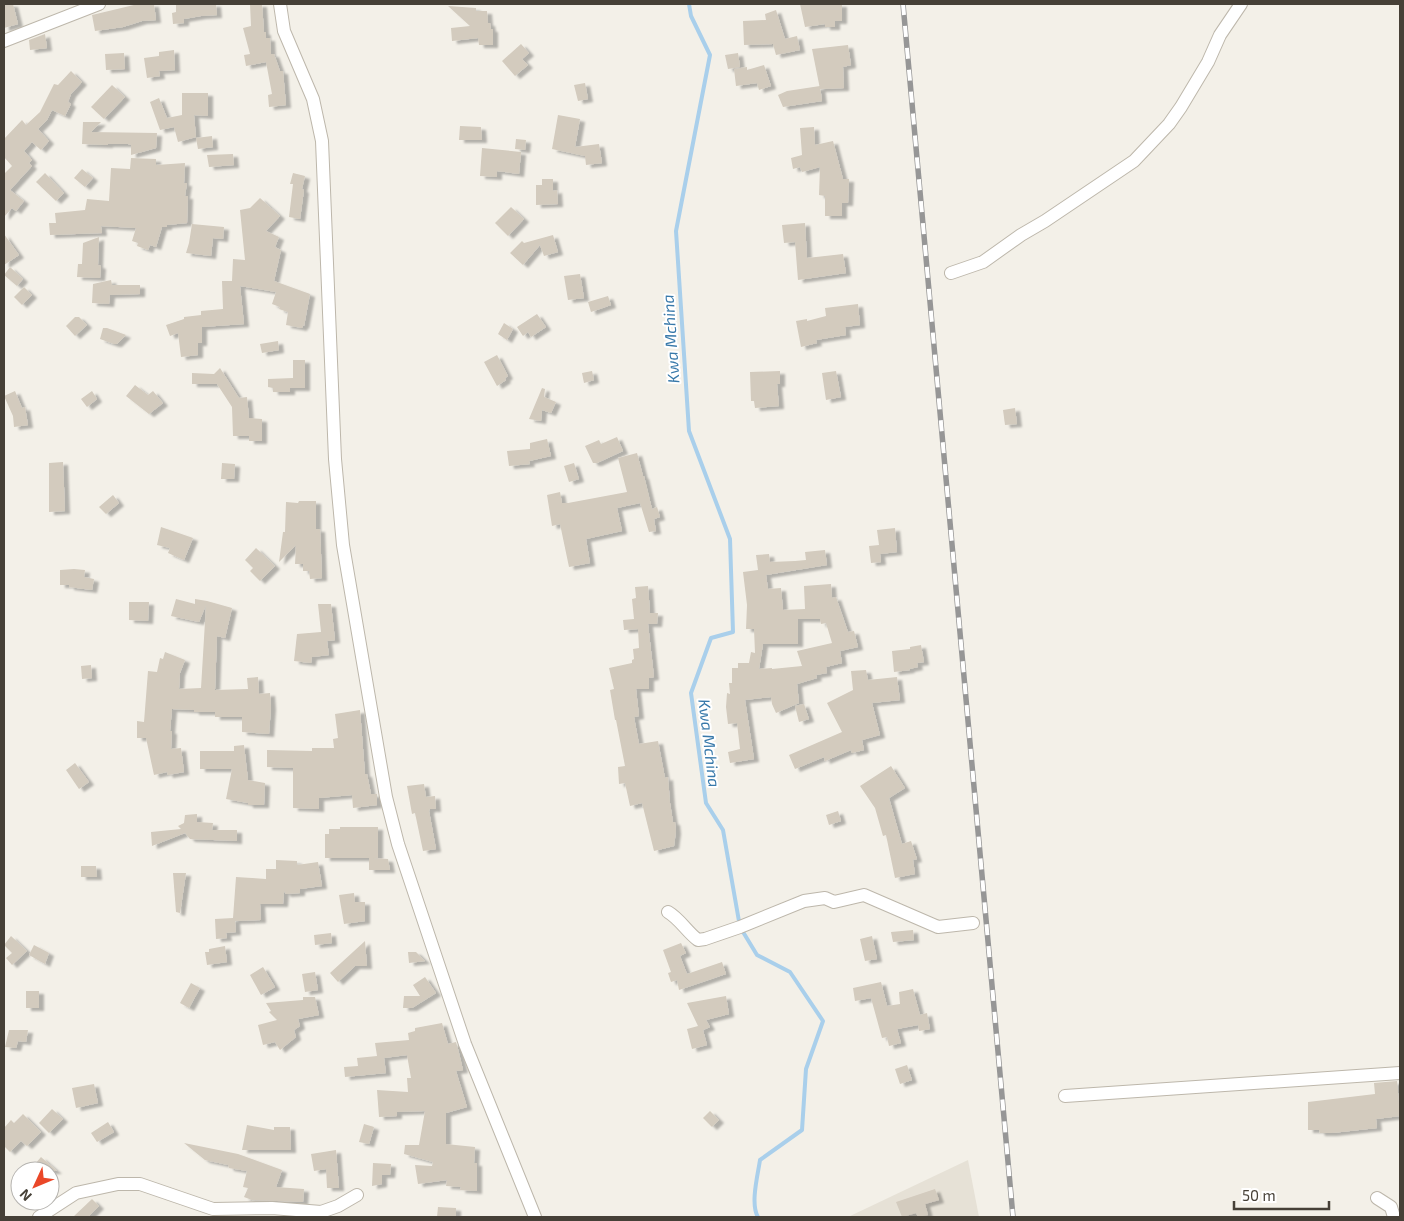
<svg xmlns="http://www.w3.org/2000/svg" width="1404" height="1221" viewBox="0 0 1404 1221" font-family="'Exo 2',sans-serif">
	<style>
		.residential { fill: #e6e1d6 }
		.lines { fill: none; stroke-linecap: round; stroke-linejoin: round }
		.stream { stroke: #a9cfeb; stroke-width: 4 }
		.building { fill: #d3cbbe; fill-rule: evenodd; filter: url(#shadow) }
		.minor-casing { stroke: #bdb7ab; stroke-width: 14 }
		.minor { stroke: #fff; stroke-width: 12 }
		.rail-casing { stroke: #969696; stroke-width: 5.5 }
		.rail { stroke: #fff; stroke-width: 4; stroke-dasharray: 11; stroke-linecap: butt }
		.labels { text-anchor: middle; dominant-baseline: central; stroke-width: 4; stroke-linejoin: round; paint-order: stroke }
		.water-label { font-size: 16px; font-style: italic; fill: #3879aa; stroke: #fff }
	</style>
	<defs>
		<filter id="shadow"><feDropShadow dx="5" dy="3" stdDeviation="1" flood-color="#0004"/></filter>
	</defs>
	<rect width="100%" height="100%" fill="#f3f0e8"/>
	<polygon class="residential" points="968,1160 979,1217 848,1217"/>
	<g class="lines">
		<path class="stream" d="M689 4 691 16 710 55 676 231 689 431 730 539 733 632 711 638 691 693 706 803 723 830 740 927 757 955 790 972 823 1021 806 1069 802 1130 760 1160C758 1174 750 1204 758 1217"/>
	</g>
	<g class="building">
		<polygon points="4,4 13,4 18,24 4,28"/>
		<polygon points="138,4 154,4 156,20 142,21 123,27 95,31 92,15"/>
		<polygon points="176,4 216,4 217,15 201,16 184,19 184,23 173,24 172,13 176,12"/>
		<polygon points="250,4 262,4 264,32 266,32 266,38 270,38 271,54 274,54 280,71 283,71 286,105 269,107 268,95 272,94 266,62 246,66 244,55 250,54 243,28 251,26"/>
		<polygon points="800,4 842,4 842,21 835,21 835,27 825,27 825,24 805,27"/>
		<polygon points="448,6 476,8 476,11 487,11 488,23 490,23 491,29 493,29 493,45 479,45 478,38 452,41 451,28 470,26"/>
		<polygon points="776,10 785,39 797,36 800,50 776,55 773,44 744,45 743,21 766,20 765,14"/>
		<polygon points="45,34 47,48 30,50 29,40"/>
		<polygon points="521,44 529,53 522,59 528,65 515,76 502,61"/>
		<polygon points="848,45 851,65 843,67 844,88 820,89 812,49"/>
		<polygon points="174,50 175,70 159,71 160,76 147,78 144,58 159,56 159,52"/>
		<polygon points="124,53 125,69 106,70 105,54"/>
		<polygon points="738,53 740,67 728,69 725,55"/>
		<polygon points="764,65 771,86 759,90 757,83 736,86 734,69 747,67 747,70"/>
		<polygon points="71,71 82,82 71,94 68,102 71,104 65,116 52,110 47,120 38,129 49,141 41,150 32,142 24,151 32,160 29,163 32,166 10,190 24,201 16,211 12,208 4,217 4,174 12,166 4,157 4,139 22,120 26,125 40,112 54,84 58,85"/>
		<polygon points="585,83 588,99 578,101 574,85"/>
		<polygon points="112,85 125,97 104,119 91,107"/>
		<polygon points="820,86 822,101 783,107 778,95 787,91"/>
		<polygon points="182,93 208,93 208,116 194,115 196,137 178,142 174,127 160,130 150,102 159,98 167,118 182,115"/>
		<polygon points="558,115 580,119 575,147 599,144 602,163 586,165 585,156 552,149"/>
		<polygon points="83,122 101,122 91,132 157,133 156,148 131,155 131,145 128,144 108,144 108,145 82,144"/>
		<polygon points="460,126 481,127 482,140 459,140"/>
		<polygon points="814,127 815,145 833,141 843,179 849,179 848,203 842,203 842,216 825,216 825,196 819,195 820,167 802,172 800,167 793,169 791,158 802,155 800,128"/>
		<polygon points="212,136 213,147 198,149 196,138"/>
		<polygon points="516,139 526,140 525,150 515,149"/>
		<polygon points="482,148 521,152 519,174 497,171 497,177 480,176"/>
		<polygon points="233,154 234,165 209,167 207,155"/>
		<polygon points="131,158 156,159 156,165 185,163 184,183 187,183 185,196 188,196 187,223 167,225 167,227 162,227 156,247 150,245 148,250 137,246 138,243 132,241 136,228 101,226 102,233 50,235 49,223 56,223 55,213 85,210 87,199 109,201 111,168 130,169"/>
		<polygon points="82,169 93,178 85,187 74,178"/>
		<polygon points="45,173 64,193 56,201 36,182"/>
		<polygon points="293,173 305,176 302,189 304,190 300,219 289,217 293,184 290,184"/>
		<polygon points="542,179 553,179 553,191 557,190 558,204 536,205 536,185 542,185"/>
		<polygon points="260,198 280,216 266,231 279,237 275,247 281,250 274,281 310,294 304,326 303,325 302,328 286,325 288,312 279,309 280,307 272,304 276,292 240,286 244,324 202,327 202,343 198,343 198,355 181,357 178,333 170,336 166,325 184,319 184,317 201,315 201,311 223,309 222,281 232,281 233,259 245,260 240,210 250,208"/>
		<polygon points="511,207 524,219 508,236 495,223"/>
		<polygon points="805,223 807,258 843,254 846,273 798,280 795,242 784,243 782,225"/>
		<polygon points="192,224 224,227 223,239 213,238 211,256 186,253 189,243"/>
		<polygon points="4,234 19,255 4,265"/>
		<polygon points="553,235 558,252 544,256 540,245 523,265 510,253 522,241 524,243"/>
		<polygon points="99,237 98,265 101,266 100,278 77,277 78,264 82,264 83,243"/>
		<polygon points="10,267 23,279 17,286 4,275"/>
		<polygon points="580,274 584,298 568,300 564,276"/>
		<polygon points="111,280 112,285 140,285 140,294 110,295 109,304 92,303 93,284"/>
		<polygon points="24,287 32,295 22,305 14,297"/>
		<polygon points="608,296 611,305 591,312 588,302"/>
		<polygon points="858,304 860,325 845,327 846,335 816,340 817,343 801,347 796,321 807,319 807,321 826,316 825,308"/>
		<polygon points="537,314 546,327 531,337 528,332 523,336 517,327"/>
		<polygon points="75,317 79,317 87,325 75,336 66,326"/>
		<polygon points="504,323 513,329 507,340 498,334"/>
		<polygon points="103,328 107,328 126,335 117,344 114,344 100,339"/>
		<polygon points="278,341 279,350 262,353 260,344"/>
		<polygon points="497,355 508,376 505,378 506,380 497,386 484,362"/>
		<polygon points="293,360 305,360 305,388 290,388 290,392 273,392 273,388 268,387 268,379 293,378"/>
		<polygon points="220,368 239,398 247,397 249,418 262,419 262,441 249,441 249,436 233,436 232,407 217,384 192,384 192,373 214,374"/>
		<polygon points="592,371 594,380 584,383 582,373"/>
		<polygon points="780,371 780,384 777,384 779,406 755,408 754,401 751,401 750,372"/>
		<polygon points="836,371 841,397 826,400 822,373"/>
		<polygon points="135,385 148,395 153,391 163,403 149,414 126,396"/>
		<polygon points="542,388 545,389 544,397 556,402 551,413 542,410 541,421 529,419"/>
		<polygon points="15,391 22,408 25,407 28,425 14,427 13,416 4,396"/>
		<polygon points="92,391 97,399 87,407 81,399"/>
		<polygon points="1015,408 1017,424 1005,425 1003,410"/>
		<polygon points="617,437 623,451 597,463 593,463 585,446 599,440 601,444"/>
		<polygon points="547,439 551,456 529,461 530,464 509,466 507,451 530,449 530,443"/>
		<polygon points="637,453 643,476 644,476 652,509 657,507 660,517 654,519 656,531 649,532 640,503 617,508 622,531 586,539 590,563 569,567 560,524 552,526 547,495 560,492 562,503 568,503 627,492 618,458"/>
		<polygon points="63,462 65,511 49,512 49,463"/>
		<polygon points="222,463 235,464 234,479 221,479"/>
		<polygon points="574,463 579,479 569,482 564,466"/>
		<polygon points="113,495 119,503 106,514 99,507"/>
		<polygon points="299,501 316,501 316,529 320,529 322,578 310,579 309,571 303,571 303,564 295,564 296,545 279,562 283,532 285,532 286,502 298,503"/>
		<polygon points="161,527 193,538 184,560 168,553 170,548 157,545"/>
		<polygon points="895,528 897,552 880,554 881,562 871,563 869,546 879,545 877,530"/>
		<polygon points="256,548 275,566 260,581 250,571 253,568 245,560"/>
		<path d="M825 550 827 565 766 575 768 589 781 588 783 610 805 609 804 586 831 584 832 598 836 597 848 632 854 631 858 647 840 651 842 663 826 667 827 673 816 675 817 678 797 684 799 703 776 713 772 704 771 697 745 700 754 759 730 763 728 752 740 749 737 723 728 724 726 707 727 693 730 694 729 683H732V668H738V663H749L751 652 755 653 754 629H746L747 605 743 572 758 570 756 555 769 554 770 562 795 561 806 560 805 552ZM798 619H820L821 624 826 623 832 643 797 651 802 666 772 669V668L759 669 763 644H798Z"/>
		<polygon points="74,569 85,570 84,577 94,579 92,590 69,587 69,585 60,585 60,570"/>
		<polygon points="648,586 650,613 658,613 657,624 648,624 654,677 649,678 649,689 636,689 639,716 634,717 639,744 658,741 665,778 668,777 670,803 673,822 675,822 676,831 674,846 654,851 642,803 630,806 625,783 619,784 618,767 625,766 616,720 615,720 610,690 614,689 609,668 632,663 632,660 634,659 633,649 639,648 638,629 624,630 623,620 634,619 632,599 636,598 635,587"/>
		<polygon points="176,599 195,604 195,599 207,601 232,608 225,638 217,636 215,690 248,689 247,678 258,677 259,694 270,693 271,707 269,734 242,732 242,717 215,717 215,712 194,712 194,710 172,709 170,731 172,731 171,749 181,748 184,772 168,775 167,772 154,775 146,738 137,738 137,721 144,722 148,671 157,672 160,658 163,659 165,652 185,660 180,673 179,689 201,688 206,605 199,622 171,616"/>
		<polygon points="129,602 149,602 148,621 129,620"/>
		<polygon points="318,604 331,604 335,640 327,641 329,655 312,657 311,663 294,661 297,634 321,632"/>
		<polygon points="921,645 924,662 917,663 918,667 909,669 910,670 894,672 892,651 910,649 910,647"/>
		<polygon points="91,665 92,678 82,679 81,666"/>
		<polygon points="866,670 868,680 897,677 900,700 872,703 880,735 862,740 864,750 852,753 851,750 825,761 824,757 795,769 789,755 842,732 827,703 853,690 851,671"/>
		<polygon points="804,704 809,719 799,722 795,706"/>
		<polygon points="360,710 365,774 367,774 371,794 377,794 377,805 353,808 352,795 319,798 319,809 293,808 293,768 267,767 267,750 312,751 312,748 334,748 333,739 338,738 335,714"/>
		<polygon points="244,745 248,780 265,783 264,805 248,805 248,803 226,799 232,769 200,769 200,751 234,751 234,746"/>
		<polygon points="75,763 89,782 79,789 66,770"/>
		<polygon points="891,766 905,788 889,798 902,844 911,841 917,859 913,860 915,874 895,878 886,835 883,836 875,808 860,786"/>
		<polygon points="424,784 426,797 435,796 436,809 430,809 429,811 436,849 423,851 415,813 412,814 407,786"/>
		<polygon points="838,811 841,821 829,825 826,815"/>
		<polygon points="197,814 197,822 213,823 212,830 237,830 237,841 190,839 185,833 152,846 151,832 181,829 178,826 184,823 185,815"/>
		<polygon points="340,827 378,827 378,859 373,858 388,859 390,870 369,870 369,858 325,858 325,834 329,834 329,829 340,829"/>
		<polygon points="276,860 297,861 297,865 318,862 322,886 300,889 300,893 286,894 284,891 283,904 260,904 261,920 235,921 236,932 226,933 227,938 216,939 215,919 233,918 236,877 266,879 266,869 276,869"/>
		<polygon points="81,866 96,866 97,877 81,877"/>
		<polygon points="173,873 186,873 180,913 176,912"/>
		<polygon points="354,893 355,902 365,902 365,921 344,924 339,895"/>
		<polygon points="913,930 914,940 893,942 891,932"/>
		<polygon points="331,933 332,943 315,945 314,935"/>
		<polygon points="11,936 27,951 12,965 6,958 12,953 4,945"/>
		<polygon points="872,936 877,959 865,961 860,939"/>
		<polygon points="365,941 367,966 355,966 338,982 330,973"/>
		<polygon points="681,943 686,953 680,956 687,974 722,962 726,974 679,990 677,980 671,982 668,973 671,972 663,950"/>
		<polygon points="34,945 49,953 45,964 29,955"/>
		<polygon points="225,946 227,962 207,965 205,952 209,952 209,949"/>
		<polygon points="408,952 416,952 425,961 409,963"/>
		<polygon points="263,967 275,987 261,995 250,975"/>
		<polygon points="315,972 318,990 305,992 302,974"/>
		<polygon points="425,977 436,993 412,1008 403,1008 404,996 420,996 413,985"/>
		<polygon points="881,982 887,1006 900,1004 899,992 913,989 920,1015 927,1013 930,1029 919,1031 918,1025 897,1029 901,1043 889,1046 887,1037 882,1038 871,998 855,1001 853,988"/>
		<polygon points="191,983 200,988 189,1008 180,1003"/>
		<rect x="26" y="991" width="13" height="17"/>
		<polygon points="726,996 729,1014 706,1020 710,1027 703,1030 707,1045 692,1049 687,1029 698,1026 687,1003"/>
		<polygon points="303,997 315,997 319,1015 298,1019 300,1026 294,1030 296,1037 280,1050 275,1042 263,1045 258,1025 277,1020 269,1012 271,1011 266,1003 303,1000"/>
		<polygon points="442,1023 448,1044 456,1042 458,1049 463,1070 456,1071 467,1107 446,1113 446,1144 475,1147 474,1163 477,1163 477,1191 460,1190 461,1187 446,1186 447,1180 418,1184 415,1165 432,1166 433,1162 404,1154 405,1145 419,1145 425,1111 397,1112 397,1116 379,1117 377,1090 408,1092 407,1078 411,1078 407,1055 384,1058 386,1073 345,1077 344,1067 358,1066 357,1058 377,1056 375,1043 409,1040 408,1033 415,1031 415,1028"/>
		<polygon points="9,1030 28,1030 26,1042 18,1041 16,1048 5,1047"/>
		<polygon points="907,1065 912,1080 900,1084 895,1069"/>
		<polygon points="1397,1081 1400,1116 1376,1119 1377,1128 1332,1133 1320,1133 1319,1130 1308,1130 1308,1102 1375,1094 1374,1083"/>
		<polygon points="94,1084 98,1103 76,1108 72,1088"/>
		<polygon points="52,1109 63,1119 49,1133 39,1123"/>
		<polygon points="710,1111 719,1120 712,1127 703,1118"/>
		<polygon points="23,1114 41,1132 27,1146 21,1141 10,1152 4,1146 4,1128 11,1120 14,1123"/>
		<polygon points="108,1122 114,1132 97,1142 91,1133"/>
		<polygon points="364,1124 374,1127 369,1144 359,1142"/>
		<polygon points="247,1125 274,1130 274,1127 290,1127 291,1150 242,1150"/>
		<polygon points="184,1143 238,1154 282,1170 276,1187 304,1189 303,1202 252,1200 244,1197 248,1188 243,1187 247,1171 229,1168 228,1165 205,1160"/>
		<polygon points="336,1150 339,1188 327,1188 326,1169 314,1171 311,1154"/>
		<polygon points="41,1157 57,1171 29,1171"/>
		<polygon points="373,1163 391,1164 390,1175 382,1175 382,1184 372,1186"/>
		<polygon points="935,1189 939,1200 925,1204 928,1215 918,1217 916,1213 902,1217 896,1202"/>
		<polygon points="92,1199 99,1206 88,1217 73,1217"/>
		<polygon points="438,1207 456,1208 456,1217 437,1217"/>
	</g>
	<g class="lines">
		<g class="minor-casing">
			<g id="minor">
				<polyline points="280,4 284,31 313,99 322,141 335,459 343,545 386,797 398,844 465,1044 535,1217"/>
				<polyline points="4,41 99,4"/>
				<polyline points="951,273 983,262 1021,235 1045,221 1134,161 1169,124 1181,107 1208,62 1220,35 1241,4"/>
				<path d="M668 912C680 919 687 932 698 940L705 939 740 927 804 901 825 898 834 902 864 895 938 927 973 923"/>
				<polyline points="1065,1096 1400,1073"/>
				<polyline points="1377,1198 1391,1207 1394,1217"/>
				<polyline points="39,1217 76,1193 118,1184 140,1184 213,1209 272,1208 321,1212 338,1206 357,1195"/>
			</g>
		</g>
		<use href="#minor" class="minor"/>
		<g class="rail-casing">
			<polyline id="rail" points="903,4 1013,1217"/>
		</g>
		<use href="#rail" class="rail"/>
	</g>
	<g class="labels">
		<g class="water-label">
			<text transform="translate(670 339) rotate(-94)">Kwa Mchina</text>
			<text transform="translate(710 743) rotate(83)">Kwa Mchina</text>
		</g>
	</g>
	<rect width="1404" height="1221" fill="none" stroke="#464037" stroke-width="10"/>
	<g transform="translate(35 1186) rotate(226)"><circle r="24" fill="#ffffff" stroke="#b5b3af"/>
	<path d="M0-4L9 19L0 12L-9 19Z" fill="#ea4728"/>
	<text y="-8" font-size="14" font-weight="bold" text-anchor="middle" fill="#464037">N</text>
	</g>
	<path d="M1234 1201v8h95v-8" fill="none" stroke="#464037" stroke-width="2.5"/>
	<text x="1242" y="1201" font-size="15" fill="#464037" stroke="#ffffff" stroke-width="4" paint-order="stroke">50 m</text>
</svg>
